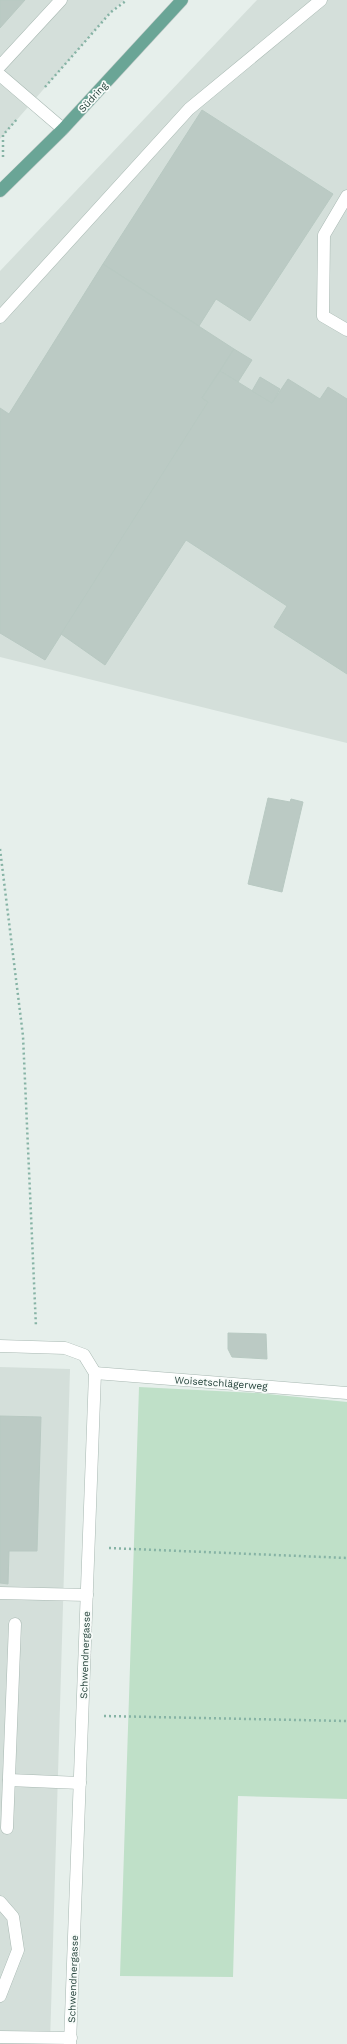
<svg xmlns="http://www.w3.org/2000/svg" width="347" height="2044" viewBox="0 0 347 2044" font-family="'Work Sans',sans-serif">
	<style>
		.built { fill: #d4dfda }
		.green { fill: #bfe0c8 }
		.building { fill: #bbcac4; stroke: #b8c9c2 }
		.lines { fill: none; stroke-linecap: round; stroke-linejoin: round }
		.service-casing { stroke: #a8b8b2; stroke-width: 13 }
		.minor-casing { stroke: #a8b8b2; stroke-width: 13 }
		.primary-casing { stroke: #c2cac8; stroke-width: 13 }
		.path { stroke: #86b3a5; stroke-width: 2.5; stroke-dasharray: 2 3; stroke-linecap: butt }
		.service { stroke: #fff; stroke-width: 12 }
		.minor { stroke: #fff; stroke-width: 12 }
		.primary { stroke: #6aa596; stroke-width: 12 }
		.labels { text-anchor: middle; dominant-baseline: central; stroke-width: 3.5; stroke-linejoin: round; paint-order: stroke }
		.street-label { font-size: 10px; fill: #24423a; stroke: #f7fbf9 }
	</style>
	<rect width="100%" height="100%" fill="#e6efeb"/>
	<g class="built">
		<polygon points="0,0 124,0 111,12 0,139"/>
		<polygon points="257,0 347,0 347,743 0,657 0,271"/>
		<polygon points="0,1367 70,1369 50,2044 0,2044"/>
	</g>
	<polygon class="green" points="139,1387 258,1393 347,1402 347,1799 238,1796 233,1977 120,1976"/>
	<g class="building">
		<polygon points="0,0 25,0 0,28"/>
		<polygon points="202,110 333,194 250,321 216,299 199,326 103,264"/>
		<polygon points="103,264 234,349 202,398 208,402 45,660 0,633 0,408 9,414"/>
		<polygon points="234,349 252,360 238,382 220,371"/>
		<polygon points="220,371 272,403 288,379 320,399 328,387 347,399 347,674 274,627 287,606 186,540 105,665 61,634 208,402 202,398"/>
		<polygon points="260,377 280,389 272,403 252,391"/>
		<polygon points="268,798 290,802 291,799 303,802 282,892 248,884"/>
		<polygon points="228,1333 266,1334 267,1359 232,1357 228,1349"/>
		<polygon points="0,1416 41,1417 37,1551 9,1551 8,1584 0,1583"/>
	</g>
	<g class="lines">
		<g class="service-casing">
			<g id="service">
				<polyline points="0,66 61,0"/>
				<polyline points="0,75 63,129"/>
				<polyline points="347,196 324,235 323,316 347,330"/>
				<polyline points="0,317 189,109 321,0"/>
				<polyline points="0,1593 87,1595"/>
				<polyline points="9,1780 80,1783"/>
				<polyline points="7,1828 15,1624"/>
				<polyline points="0,1902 13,1917 18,1950 0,1996"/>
			</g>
		</g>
		<g class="minor-casing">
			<g id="minor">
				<polyline points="0,1346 65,1348 84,1355 95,1373 70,2044"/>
				<polyline points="95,1373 347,1393"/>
				<polyline points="0,2037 71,2038"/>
			</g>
		</g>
		<g class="primary-casing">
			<polyline id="primary" points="0,191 63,129 182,0"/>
		</g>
		<g class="path">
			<polyline points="45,87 111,12 127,0"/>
			<polyline points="3,157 3,135 18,118"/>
			<polyline points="0,849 23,1036 36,1327"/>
			<polyline points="109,1548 347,1558"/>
			<polyline points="104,1716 347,1721"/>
		</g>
		<use href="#service" class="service"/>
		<use href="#minor" class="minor"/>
		<use href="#primary" class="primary"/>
	</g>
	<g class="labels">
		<g class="street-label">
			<text transform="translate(93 97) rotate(-47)">Südring</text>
			<text transform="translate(221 1383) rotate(4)">Woisetschlägerweg</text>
			<text transform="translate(85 1655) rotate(-88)">Schwendnergasse</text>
			<text transform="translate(73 1979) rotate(-88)">Schwendnergasse</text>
		</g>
	</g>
</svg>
